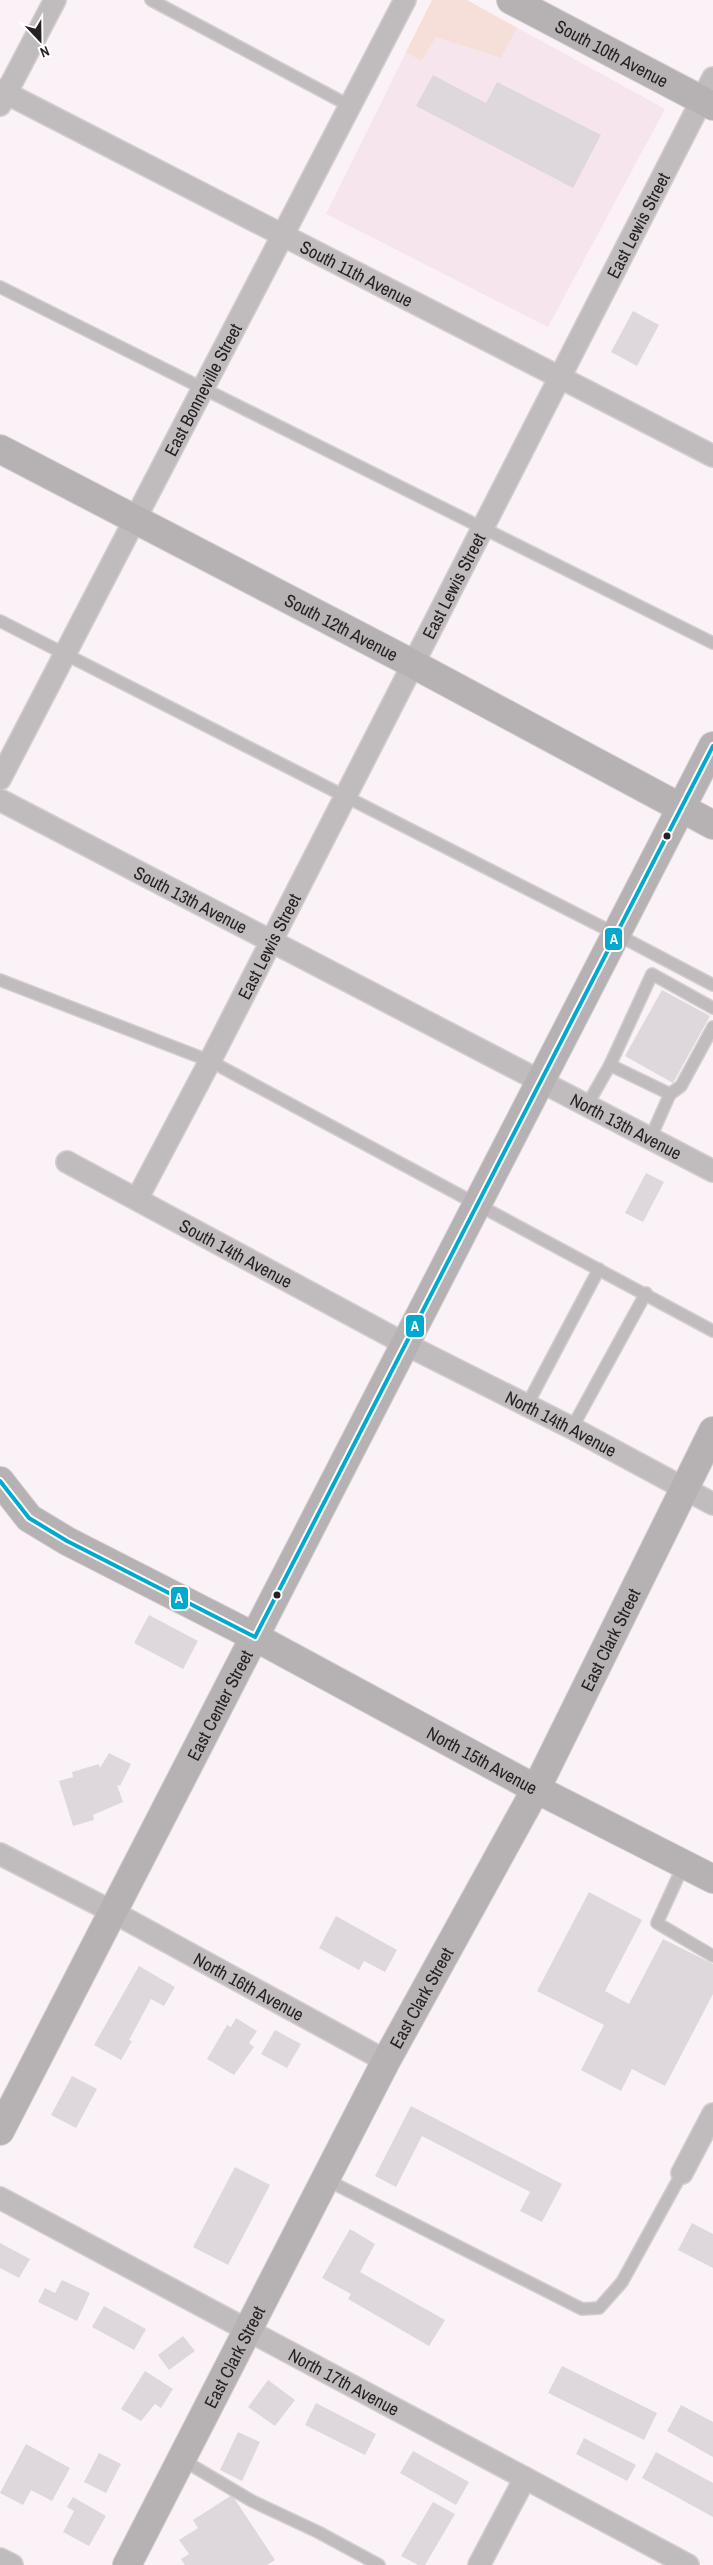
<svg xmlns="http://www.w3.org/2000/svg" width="713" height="2565" viewBox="0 0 713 2565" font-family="'Archivo Narrow',sans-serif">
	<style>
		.built { fill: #f7e5ee }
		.green { fill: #f7dfd9 }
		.building { fill: #ded8dd }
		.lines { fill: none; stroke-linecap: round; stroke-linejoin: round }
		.lane-casing { stroke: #d3cdd0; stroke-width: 14 }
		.street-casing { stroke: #d3cdd0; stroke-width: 24 }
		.secondary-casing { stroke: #d3cdd0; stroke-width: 30 }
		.lane { stroke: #c0bcbd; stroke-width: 11 }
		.street { stroke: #c0bcbd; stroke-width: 21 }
		.secondary { stroke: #b6b2b3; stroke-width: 28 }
		.bus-1-casing { stroke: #fff; stroke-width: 8 }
		.bus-1 { stroke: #00a9ce; stroke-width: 4 }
		.bus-dot { fill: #282124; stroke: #fff; stroke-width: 2 }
		.labels { text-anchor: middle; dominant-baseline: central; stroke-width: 4; stroke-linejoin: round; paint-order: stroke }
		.street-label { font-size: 18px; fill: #282124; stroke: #fff }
		.line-badge { stroke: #fff; stroke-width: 2 }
		.badge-label { font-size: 14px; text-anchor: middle; font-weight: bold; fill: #fff }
	</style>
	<rect width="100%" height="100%" fill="#faf2f6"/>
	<polygon class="built" points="432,0 467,0 665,109 548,327 326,214"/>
	<polygon class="green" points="432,0 467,0 517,28 501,58 436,37 421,61 406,52"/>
	<g class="building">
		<polygon points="433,75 486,103 497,82 601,135 573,188 416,106"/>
		<polygon points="633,311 659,325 637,366 611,352"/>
		<polygon points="662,990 710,1016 673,1083 625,1056"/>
		<polygon points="646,1173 664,1182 643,1222 625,1213"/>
		<polygon points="149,1615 198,1641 183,1669 134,1643"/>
		<polygon points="109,1753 131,1764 120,1786 117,1785 123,1802 93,1815 94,1820 73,1826 59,1781 73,1777 72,1772 99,1764 100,1768"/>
		<polygon points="589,1892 642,1920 605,1991 629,2004 663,1939 713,1964 713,1994 665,2086 632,2069 621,2091 581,2070 604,2025 537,1991"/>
		<polygon points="336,1916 397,1950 385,1972 364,1961 359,1970 319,1948"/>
		<polygon points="139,1966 175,1987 164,2006 151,1999 129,2040 132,2041 121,2060 94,2045"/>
		<polygon points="236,2018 257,2031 249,2043 254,2047 234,2075 207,2059 227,2025 231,2027"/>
		<polygon points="275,2030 301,2044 287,2068 261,2054"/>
		<polygon points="72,2076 97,2089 76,2128 51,2115"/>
		<polygon points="411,2106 562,2184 542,2222 520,2211 530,2192 422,2136 396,2187 375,2176"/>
		<polygon points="235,2167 270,2185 228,2265 193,2247"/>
		<polygon points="692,2223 713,2234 713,2268 678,2250"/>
		<polygon points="350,2229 375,2244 360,2272 445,2320 429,2346 348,2299 351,2294 322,2278"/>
		<polygon points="0,2243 30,2259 19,2278 0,2268"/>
		<polygon points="62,2280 90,2293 77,2321 38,2302 45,2288 55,2293"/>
		<polygon points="104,2306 146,2329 134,2350 92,2327"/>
		<polygon points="183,2336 195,2351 169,2370 158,2355"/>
		<polygon points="562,2366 657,2413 644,2440 548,2393"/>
		<polygon points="145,2371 173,2389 161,2408 155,2404 141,2421 121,2409"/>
		<polygon points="268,2380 295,2400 275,2426 248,2407"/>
		<polygon points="316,2403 376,2434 365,2455 305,2425"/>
		<polygon points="681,2405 713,2422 713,2457 667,2431"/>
		<polygon points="238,2432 260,2442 242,2481 220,2470"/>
		<polygon points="584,2438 636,2465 627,2481 576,2454"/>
		<polygon points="26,2444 70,2468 52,2501 31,2490 23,2505 0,2493"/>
		<polygon points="413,2451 469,2482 456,2505 400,2473"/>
		<polygon points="656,2452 713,2483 713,2517 642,2478"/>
		<polygon points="99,2453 121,2464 106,2493 84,2482"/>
		<polygon points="232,2495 275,2560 267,2565 185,2565 181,2559 189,2554 179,2540 198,2528 193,2520"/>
		<polygon points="73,2497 106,2516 89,2546 63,2532 74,2511 67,2507"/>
		<polygon points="433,2502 455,2514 425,2565 418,2565 401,2556"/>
	</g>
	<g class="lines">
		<g class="lane-casing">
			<g id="lane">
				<polyline points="151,0 350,106"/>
				<polyline points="0,287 713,643"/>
				<polyline points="0,621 616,934 713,985"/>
				<polyline points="0,980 210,1061 713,1331"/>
				<polyline points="670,1094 681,1086 713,1027"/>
				<polyline points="586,1107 610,1065"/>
				<polyline points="650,1139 670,1094 610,1065 652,974 713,1008"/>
				<polyline points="527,1405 599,1269"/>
				<polyline points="572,1428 646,1293"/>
				<polyline points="684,1864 657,1923 713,1956"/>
				<polyline points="325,2179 582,2309 599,2308 622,2282 682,2173"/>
				<polyline points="181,2459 252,2501 318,2532 379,2565"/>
			</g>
		</g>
		<g class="street-casing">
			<g id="street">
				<path id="s1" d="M0 90 713 456"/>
				<polyline points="0,105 55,0"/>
				<path id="s2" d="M0 779 405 0"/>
				<path id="s3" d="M0 800 713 1171"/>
				<path id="s4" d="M67 1162 407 1345 572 1428 713 1504"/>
				<path id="s5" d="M137 1199 210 1061 713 78"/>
				<path id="s6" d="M0 1854 113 1912 386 2061"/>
				<polyline points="682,2173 713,2114"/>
				<path id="s7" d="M0 2198 688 2565"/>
				<polyline points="0,2559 12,2565"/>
				<polyline points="479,2565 525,2478"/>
			</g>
		</g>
		<g class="secondary-casing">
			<g id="secondary">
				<path id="s8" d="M511 0 713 106"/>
				<path id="s9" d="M0 449 413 664 713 825"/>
				<path id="s10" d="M0 1481 29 1518 67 1541 255 1637 536 1789 713 1879"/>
				<path id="s11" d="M0 2131 713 746"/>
				<path id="s12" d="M127 2565 386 2061 536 1789 713 1431"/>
			</g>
		</g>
		<use href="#lane" class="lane"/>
		<use href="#street" class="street"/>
		<use href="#secondary" class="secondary"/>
		<g class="bus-1-casing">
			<polyline id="bus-1" points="0,1481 29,1518 67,1541 255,1637 713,746"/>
		</g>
		<use href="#bus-1" class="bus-1"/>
	</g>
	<g class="bus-dot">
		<circle cx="667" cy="836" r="4.5"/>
		<circle cx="277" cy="1595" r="4.5"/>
	</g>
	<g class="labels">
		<g class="street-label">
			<text stroke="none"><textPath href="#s8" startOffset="114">South 10th Avenue</textPath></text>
			<text stroke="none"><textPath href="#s5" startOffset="1095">East Lewis Street</textPath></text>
			<text stroke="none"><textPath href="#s1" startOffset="401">South 11th Avenue</textPath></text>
			<text stroke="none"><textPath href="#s2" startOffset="439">East Bonneville Street</textPath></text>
			<text stroke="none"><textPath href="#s5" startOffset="690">East Lewis Street</textPath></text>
			<text stroke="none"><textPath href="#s9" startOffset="385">South 12th Avenue</textPath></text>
			<text stroke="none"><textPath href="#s3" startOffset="215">South 13th Avenue</textPath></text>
			<text stroke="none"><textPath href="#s5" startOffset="285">East Lewis Street</textPath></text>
			<text stroke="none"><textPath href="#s3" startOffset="706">North 13th Avenue</textPath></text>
			<text stroke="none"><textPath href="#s4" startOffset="192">South 14th Avenue</textPath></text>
			<text stroke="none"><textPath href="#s4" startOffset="559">North 14th Avenue</textPath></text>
			<text stroke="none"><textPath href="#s12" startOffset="1044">East Clark Street</textPath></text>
			<text stroke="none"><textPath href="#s11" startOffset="479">East Center Street</textPath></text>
			<text stroke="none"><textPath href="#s10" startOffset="561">North 15th Avenue</textPath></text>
			<text stroke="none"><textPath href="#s6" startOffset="282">North 16th Avenue</textPath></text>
			<text stroke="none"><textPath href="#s12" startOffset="639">East Clark Street</textPath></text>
			<text stroke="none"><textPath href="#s12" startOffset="234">East Clark Street</textPath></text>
			<text stroke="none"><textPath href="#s7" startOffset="390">North 17th Avenue</textPath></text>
		</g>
	</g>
	<g class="line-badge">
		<rect x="604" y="927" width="19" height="24" rx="5" fill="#00a9ce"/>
		<rect x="405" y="1314" width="20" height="24" rx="5" fill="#00a9ce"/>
		<rect x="170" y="1586" width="19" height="24" rx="5" fill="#00a9ce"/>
	</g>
	<g class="badge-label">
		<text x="614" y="944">A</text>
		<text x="415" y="1331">A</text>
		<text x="179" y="1603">A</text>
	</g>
	<g transform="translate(40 40) rotate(158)" stroke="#ffffff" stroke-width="4" paint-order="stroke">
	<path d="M0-4L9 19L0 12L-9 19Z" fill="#282124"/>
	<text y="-8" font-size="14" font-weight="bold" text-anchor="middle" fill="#282124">N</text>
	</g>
</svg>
